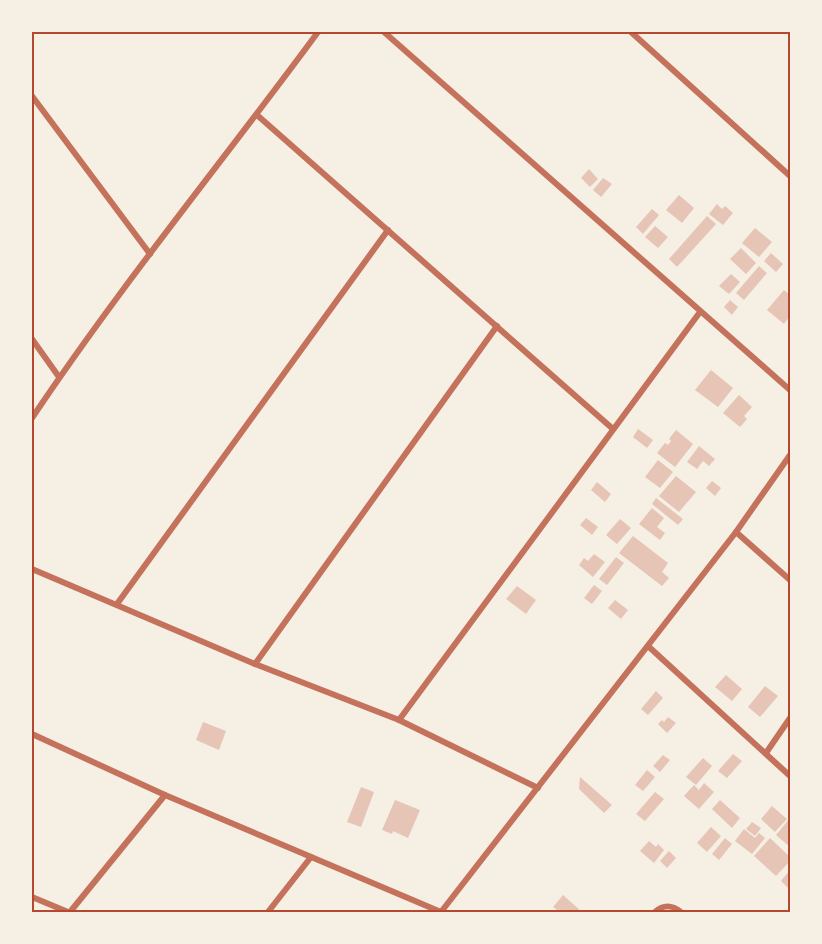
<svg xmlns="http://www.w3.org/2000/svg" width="822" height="944" viewBox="0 0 822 944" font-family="'Alegreya Sans',sans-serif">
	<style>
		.building { fill: #e6c5b7 }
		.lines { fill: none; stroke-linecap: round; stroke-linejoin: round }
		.minor { stroke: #c5725c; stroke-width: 6 }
		.neatline { fill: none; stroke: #b5482f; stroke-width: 2 }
	</style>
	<rect width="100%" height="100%" fill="#f6efe4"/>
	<g class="building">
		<polygon points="589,169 598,179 590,187 581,178"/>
		<polygon points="603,178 612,184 601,197 593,190"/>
		<polygon points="679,195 694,208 682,223 666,210"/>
		<polygon points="717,204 722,209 725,206 733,213 723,225 709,214"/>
		<polygon points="652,209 659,215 643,234 636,227"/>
		<polygon points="707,216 716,224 677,267 669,259"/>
		<polygon points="655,226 668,237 658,248 645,237"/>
		<polygon points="755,228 772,242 759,257 742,243"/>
		<polygon points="741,248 756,263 746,274 730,259"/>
		<polygon points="771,253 783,264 776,272 764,261"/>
		<polygon points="759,266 767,273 744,300 736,293"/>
		<polygon points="731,274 740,282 729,294 719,286"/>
		<polygon points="784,290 790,295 790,316 784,324 767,310"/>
		<polygon points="730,300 738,307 732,315 724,307"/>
		<polygon points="711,370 733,388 718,407 695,390"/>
		<polygon points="739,395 752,407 744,416 747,419 740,427 723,413"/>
		<polygon points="638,429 653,440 647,448 633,437"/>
		<polygon points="676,430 693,444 675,467 657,453 665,443 668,445 671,441 669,439"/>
		<polygon points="699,446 715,459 709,466 703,461 697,469 687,462"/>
		<polygon points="658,460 673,472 660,488 645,477"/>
		<polygon points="676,476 696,492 679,512 659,496"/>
		<polygon points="712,481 721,488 715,496 706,488"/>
		<polygon points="597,482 611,494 605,502 591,490"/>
		<polygon points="656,498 683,519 678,525 652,504"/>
		<polygon points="652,508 664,518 657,527 665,533 660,540 639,524"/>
		<polygon points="586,518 598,527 592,535 580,525"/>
		<polygon points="620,519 631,528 617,544 606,535"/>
		<polygon points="633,536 668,563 662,572 669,578 662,586 619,553"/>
		<polygon points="594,554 605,562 593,577 579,565 584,558 588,561"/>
		<polygon points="616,557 624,563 607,585 599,579"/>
		<polygon points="594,585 602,591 592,604 584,598"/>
		<polygon points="517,586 536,600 526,614 506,599"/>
		<polygon points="615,600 628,610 621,619 608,608"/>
		<polygon points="726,675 742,689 732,701 715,687"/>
		<polygon points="765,686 778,696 760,717 748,707"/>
		<polygon points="656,691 663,698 648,715 641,709"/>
		<polygon points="668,717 676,723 667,733 658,724 662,720 664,722"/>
		<polygon points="203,722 226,731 219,750 196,740"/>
		<polygon points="733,754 742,761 727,778 718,771"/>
		<polygon points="663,755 670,760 660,772 653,766"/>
		<polygon points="703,758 712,766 696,785 686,777"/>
		<polygon points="647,770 655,777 643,791 635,785"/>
		<polygon points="580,777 612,805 604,813 579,789"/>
		<polygon points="704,783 714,792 699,809 684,796 694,785 699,790"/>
		<polygon points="361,787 374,792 361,827 347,822"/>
		<polygon points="655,792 664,799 645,821 636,814"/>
		<polygon points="395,800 420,810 408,838 393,831 392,834 382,830"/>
		<polygon points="720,800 740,818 732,828 712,809"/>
		<polygon points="772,806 787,819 775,832 761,819"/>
		<polygon points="790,818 790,847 776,835"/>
		<polygon points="752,822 761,828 755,836 746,829"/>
		<polygon points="711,827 721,836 707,852 697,843"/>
		<polygon points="744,829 755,838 759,833 765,838 752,854 735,841"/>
		<polygon points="725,838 732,844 719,860 712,854"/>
		<polygon points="770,838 790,857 790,861 776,876 754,856"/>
		<polygon points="649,841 656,847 658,844 664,850 654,863 640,851"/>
		<polygon points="669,851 676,858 667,868 660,861"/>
		<polygon points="790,870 790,890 781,881"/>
		<polygon points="563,895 582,912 560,912 553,907"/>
	</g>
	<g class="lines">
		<g class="minor">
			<polyline points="384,32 790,390"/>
			<polyline points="631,32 790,176"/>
			<polyline points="32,96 150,254"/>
			<polyline points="257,115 613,429"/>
			<polyline points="32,339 59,377"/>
			<path d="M32 418C121 285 223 161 318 32"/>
			<polyline points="736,532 790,580"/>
			<polyline points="32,569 255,664 399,720 538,788"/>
			<polyline points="117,604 388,230"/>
			<polyline points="648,646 790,776"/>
			<polyline points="255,664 497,326"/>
			<polyline points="399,720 700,312"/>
			<polyline points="32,734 165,795 441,912"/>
			<polyline points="766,753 790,718"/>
			<polyline points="32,897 68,912"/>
			<polyline points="70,912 165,795"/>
			<polyline points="268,912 311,857"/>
			<polyline points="441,912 736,532 790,455"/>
			<path d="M655 912C664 904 672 905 681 912"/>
		</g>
	</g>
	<rect width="822" height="944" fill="none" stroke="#f6efe4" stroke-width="66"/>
	<rect x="33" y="33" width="756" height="878" class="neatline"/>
</svg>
